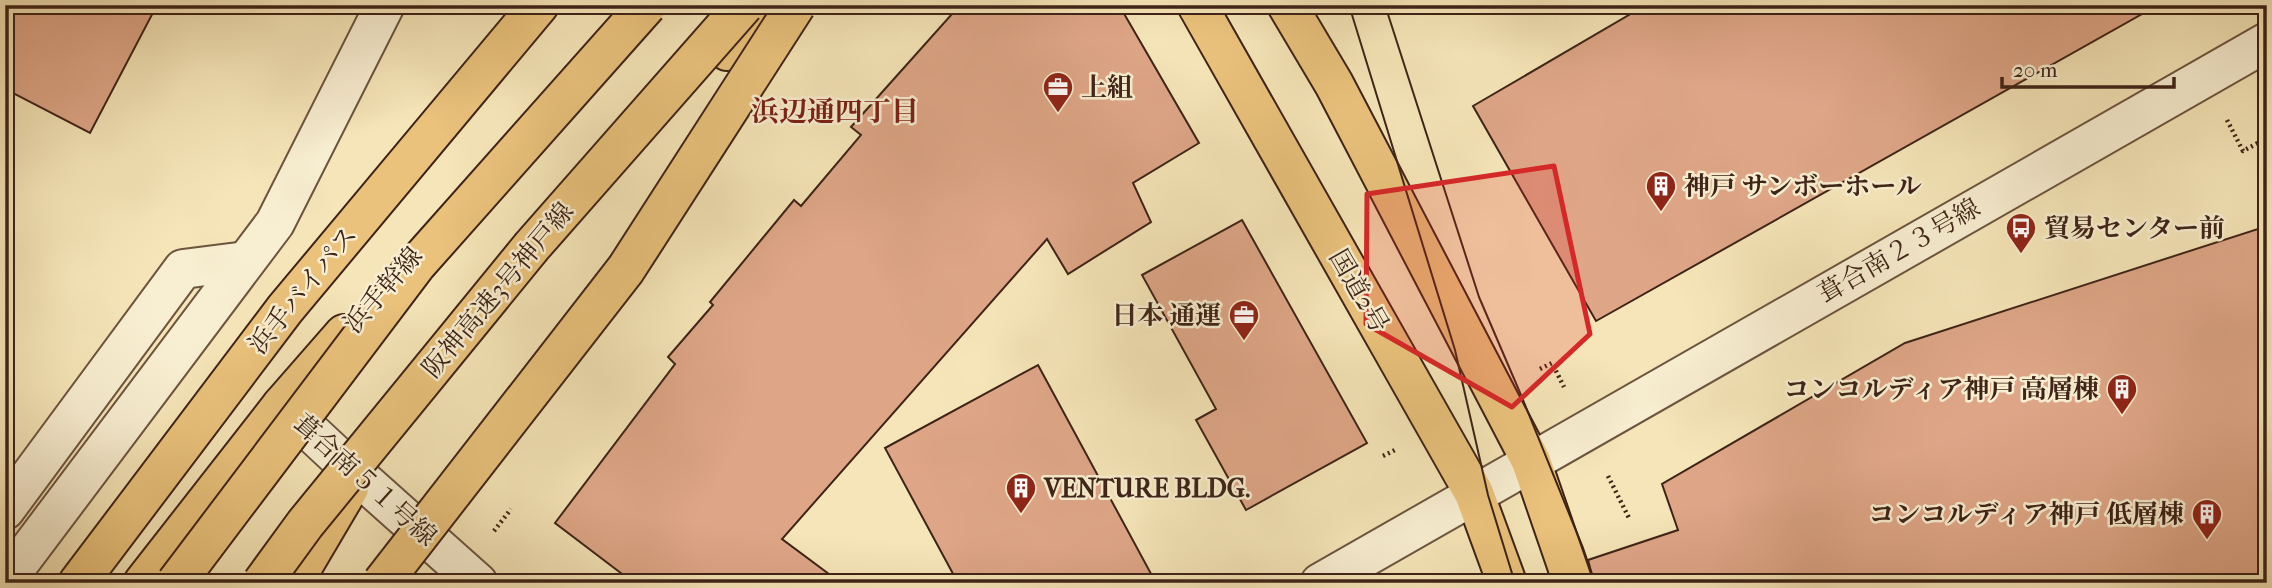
<svg xmlns="http://www.w3.org/2000/svg" width="2272" height="588" viewBox="0 0 2272 588" font-family="'IM FELL French Canon','Noto Serif JP',serif">
	<style>
		.building { fill: #dea687; stroke: #3e2317; stroke-width: 2 }
		.lines { fill: none; stroke-linecap: round; stroke-linejoin: round }
		.minor-casing { stroke: #6c543f; stroke-width: 42 }
		.major-casing { stroke: #3e2317; stroke-width: 42 }
		.highway-casing { stroke: #3e2317; stroke-width: 42 }
		.path { stroke: #3e2317; stroke-width: 4.5; stroke-dasharray: 2 3.5; stroke-linecap: butt }
		.minor { stroke: #f8eed1; stroke-width: 38 }
		.major { stroke: #eac27c; stroke-width: 38 }
		.highway { stroke: #eac27c; stroke-width: 38 }
		.tram { stroke: #3e2317; stroke-width: 2 }
		.highway-bridge-casing { stroke: #3e2317; stroke-width: 42; stroke-linecap: butt }
		.highway-bridge { stroke: #eac27c; stroke-width: 38 }
		.marked { fill: #d62828; fill-opacity: 0.2; stroke: #d62828; stroke-width: 5; stroke-linejoin: round }
		.labels { text-anchor: middle; dominant-baseline: central; stroke-width: 5; stroke-linejoin: round; paint-order: stroke }
		.poi-label { font-size: 26px; font-weight: bold; fill: #3e2317; stroke: #f8eed1; text-anchor: start }
		.street-label { font-size: 26px; fill: #3e2317; stroke: #f8eed1 }
		.neighbourhood-label { font-size: 28px; font-weight: bold; fill: #7a1f14; stroke: #f8eed1 }
	</style>
	<rect width="100%" height="100%" fill="#f5e5b8"/>
	<filter id="stains"><feTurbulence type="fractalNoise" baseFrequency=".00286" numOctaves="4"/><feColorMatrix values="0 0 0 0 .2 0 0 0 0 .09 0 0 0 0 .02 0 0 0 .5 -.17"/></filter>
	<radialGradient id="worn" r=".72"><stop offset=".6" stop-color="#630" stop-opacity="0"/><stop offset="1" stop-color="#630" stop-opacity=".3"/></radialGradient>
	<g class="building">
		<polygon points="5,5 157,5 90,133 5,89"/>
		<polygon points="960,5 1119,5 1199,143 1133,183 1151,222 1068,274 1047,239 782,539 841,583 634,583 555,523 675,364 668,357 713,305 710,302 794,200 801,206 861,135 851,127"/>
		<polygon points="1646,5 2158,5 1596,321 1473,106"/>
		<polygon points="1242,220 1367,443 1246,510 1196,420 1216,409 1142,275"/>
		<polygon points="2267,226 2267,583 1594,583 1588,560 1678,530 1662,484 1905,343"/>
		<polygon points="1038,365 1156,583 958,583 885,448"/>
	</g>
	<g class="lines">
		<g class="minor-casing">
			<g id="minor">
				<polyline points="282,405 357,475 478,583"/>
				<polyline points="5,510 183,269 246,261"/>
				<polyline points="5,582 275,223 385,5"/>
				<polyline points="1320,583 2267,42"/>
			</g>
		</g>
		<g class="major-casing">
			<g id="major">
				<polyline points="727,51 767,5"/>
				<polyline points="143,583 282,405 344,334"/>
				<polyline points="293,583 349,488"/>
			</g>
		</g>
		<g class="highway-casing">
			<g id="highway">
				<polyline points="1197,5 1474,493 1507,583"/>
				<polyline points="1287,5 1334,84 1531,461 1573,583"/>
				<polyline points="78,583 285,309 539,5"/>
			</g>
		</g>
		<g class="path">
			<polyline points="2227,120 2243,151 2267,138"/>
			<polyline points="1540,369 1552,363 1564,387"/>
			<polyline points="1383,456 1395,450"/>
			<polyline points="1608,476 1629,518"/>
			<polyline points="494,531 511,509"/>
		</g>
		<use href="#minor" class="minor"/>
		<use href="#major" class="major"/>
		<use href="#highway" class="highway"/>
		<g class="tram">
			<polyline points="1349,5 1455,350 1488,495 1515,583"/>
			<polyline points="1385,5 1479,297 1521,395 1583,548 1595,583"/>
		</g>
		<g class="highway-bridge-casing">
			<g id="highway-bridge">
				<polyline points="176,583 416,265 647,5"/>
				<polyline points="262,583 305,524 532,246 744,5"/>
				<polyline points="382,583 626,269 796,5"/>
			</g>
		</g>
		<use href="#highway-bridge" class="highway-bridge"/>
	</g>
	<path class="marked" d="M1554 166 1590 334 1512 407 1366 324 1367 194Z"/>
	<defs>
		<g id="office-pin" transform="scale(1.575)"><path d="M0 17L-7.5 6A9.5 9.5 0 1 1 7.5 6Z" fill="#8f2418" stroke="#f8eed1"/><path d="M-6-3h4V-5.5h4V-3h4V5H-6ZM-1-4.5V-3h2v-1.5ZM-6 0V1H6V0Z" fill="#fff"/></g>
		<g id="building-pin" transform="scale(1.575)"><path d="M0 17L-7.5 6A9.5 9.5 0 1 1 7.5 6Z" fill="#8f2418" stroke="#f8eed1"/><path d="M-4-6H4V6H1V3H-1V6H-4ZM-2.5-4.3h1.7v1.8h-1.7ZM.8-4.3h1.7v1.8H.8ZM-2.5-1h1.7V.8h-1.7ZM.8-1h1.7V.8H.8Z" fill="#fff"/></g>
		<g id="bus-pin" transform="scale(1.575)"><path d="M0 17L-7.5 6A9.5 9.5 0 1 1 7.5 6Z" fill="#8f2418" stroke="#f8eed1"/><path d="M-5-6H5V4H4V6H2V4H-2V6H-4V4H-5ZM-3.5-4V0h7V-4ZM-3.5 1.2v1.5H-2V1.2ZM2 1.2v1.5H3.5V1.2Z" fill="#fff"/></g>
	</defs>
	<g fill-rule="evenodd">
		<use href="#office-pin" x="1058" y="87"/>
		<use href="#building-pin" x="1661" y="186"/>
		<use href="#bus-pin" x="2021" y="228"/>
		<use href="#office-pin" x="1244" y="315"/>
		<use href="#building-pin" x="2122" y="389"/>
		<use href="#building-pin" x="1021" y="488"/>
		<use href="#building-pin" x="2207" y="514"/>
	</g>
	<g class="labels">
		<g class="poi-label">
			<text x="1081" y="87">上組</text>
			<text x="1684" y="186">神戸 サンボーホール</text>
			<text x="2044" y="228">貿易センター前</text>
			<text x="1221" y="315" text-anchor="end">日本 通運</text>
			<text x="2099" y="389" text-anchor="end">コンコルディア神戸 高層棟</text>
			<text x="1044" y="488">VENTURE BLDG.</text>
			<text x="2184" y="514" text-anchor="end">コンコルディア神戸 低層棟</text>
		</g>
		<g class="street-label">
			<text transform="translate(1899 251) rotate(-30)">葺合南２３号線</text>
			<text transform="translate(303 290) rotate(-51)">浜手バイパス</text>
			<text transform="translate(383 290) rotate(-49)">浜手幹線</text>
			<text transform="translate(498 290) rotate(-50)">阪神高速3号神戸線</text>
			<text transform="translate(1359 291) rotate(60)">国道2号</text>
			<text transform="translate(365 480) rotate(42)">葺合南５１号線</text>
		</g>
		<g class="neighbourhood-label">
			<text x="835" y="111">浜辺通四丁目</text>
		</g>
	</g>
	<rect width="2272" height="588" fill="none" stroke="#f5e5b8" stroke-width="28"/>
	<rect x="7" y="7" width="2258" height="574" fill="none" stroke="#3e2317" stroke-width="3.5"/>
	<rect x="14" y="14" width="2244" height="560" fill="none" stroke="#3e2317" stroke-width="2"/>
	<path d="M2002 77v10h172v-10" fill="none" stroke="#3e2317" stroke-width="3.5"/>
	<text x="2013" y="77" font-size="21" fill="#3e2317" stroke="#f8eed1" stroke-width="5" paint-order="stroke">20 m</text>
	<rect width="100%" height="100%" filter="url(#stains)"/>
	<rect width="100%" height="100%" fill="url(#worn)"/>
</svg>
